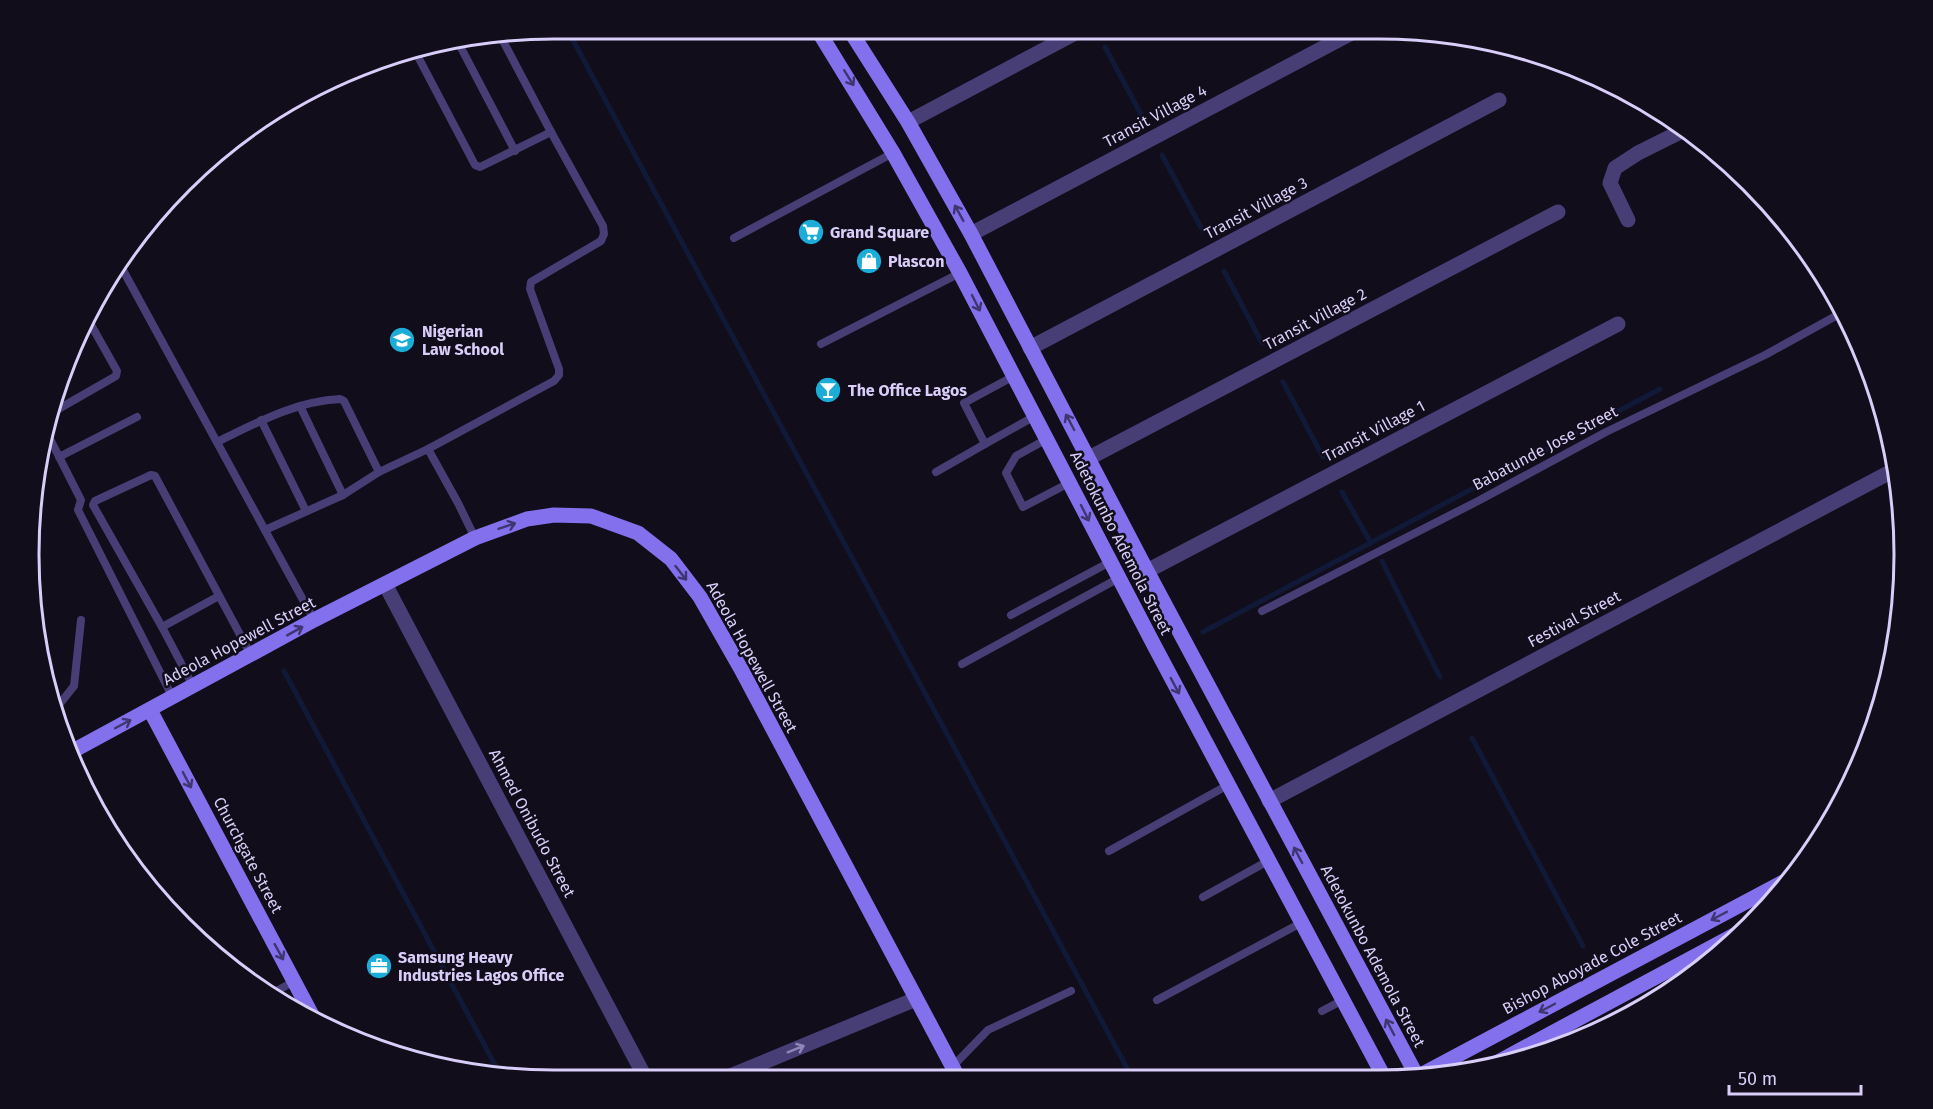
<svg xmlns="http://www.w3.org/2000/svg" width="1933" height="1109" viewBox="0 0 1933 1109" font-family="'Fira Sans',sans-serif">
	<style>
		.lines { fill: none; stroke-linecap: round; stroke-linejoin: round }
		.stream { stroke: #101a38; stroke-width: 5 }
		.lane { stroke: #473e75; stroke-width: 8 }
		.street { stroke: #473e75; stroke-width: 15 }
		.secondary { stroke: #8370ed; stroke-width: 15 }
		.oneway { stroke: #3f356f }
		.oneway2 { stroke: #9086b7 }
		.labels { text-anchor: middle; dominant-baseline: central; stroke-width: 5; stroke-linejoin: round; paint-order: stroke }
		.street-label { font-size: 16px; fill: #d8cef9; stroke: #120d1b }
		.poi-label { font-size: 16px; font-weight: bold; fill: #d8cef9; stroke: #120d1b; text-anchor: start }
		.rim { fill: none; stroke: #d8cef9; stroke-width: 3 }
	</style>
	<rect width="100%" height="100%" fill="#120d1b"/>
	<g class="lines">
		<g class="stream">
			<polyline points="567,29 1133,1079"/>
			<polyline points="1105,47 1143,118"/>
			<polyline points="1162,155 1203,231"/>
			<polyline points="1224,271 1262,343"/>
			<polyline points="1283,382 1323,457"/>
			<polyline points="1342,492 1371,543"/>
			<polyline points="1382,561 1440,677"/>
			<polyline points="1203,632 1660,389"/>
			<polyline points="284,671 501,1076"/>
			<polyline points="1472,738 1583,946"/>
		</g>
		<g class="lane">
			<polyline points="459,44 515,151"/>
			<polyline points="415,51 475,165 480,167 551,132"/>
			<polyline points="734,238 893,153"/>
			<polyline points="118,261 314,620"/>
			<polyline points="821,344 960,273"/>
			<polyline points="300,406 343,495"/>
			<polyline points="48,415 116,376 117,371 90,323"/>
			<polyline points="261,420 306,511"/>
			<polyline points="45,429 81,500 78,510 173,698"/>
			<polyline points="1047,439 1016,456 1006,473 1023,507 1069,483"/>
			<path d="M217 442C256 423 296 401 340 399L344 401 379 472"/>
			<polyline points="985,444 1035,416"/>
			<polyline points="428,449 458,503 475,538"/>
			<polyline points="59,457 137,417"/>
			<polyline points="936,472 985,444 964,403 1014,376"/>
			<polyline points="265,530 343,495 379,472 428,449 554,381 559,375 559,369 530,289 531,282 601,241 604,234 603,226 551,132 501,37"/>
			<polyline points="1262,611 1478,501 1606,432 1765,355 1843,312"/>
			<polyline points="1011,615 1110,562"/>
			<polyline points="162,627 93,505 95,501 151,475 155,476 251,655"/>
			<polyline points="962,664 1119,578"/>
			<polyline points="193,686 162,627 219,596"/>
			<polyline points="54,711 74,686 81,620"/>
			<polyline points="1109,851 1228,785"/>
			<polyline points="1203,897 1268,861"/>
			<polyline points="269,995 295,981"/>
			<polyline points="1157,1000 1301,923"/>
			<polyline points="1322,1011 1343,1000"/>
			<polyline points="952,1067 988,1030 1071,991"/>
		</g>
		<g class="street">
			<polyline points="908,122 1083,29"/>
			<polyline points="1628,220 1610,183 1615,168 1638,153 1686,129"/>
			<polyline points="971,234 1357,30"/>
			<polyline points="1030,348 1499,100"/>
			<polyline points="1089,458 1558,212"/>
			<polyline points="1147,571 1618,324"/>
			<polyline points="385,584 646,1079"/>
			<polyline points="1269,801 1896,469"/>
			<polyline points="723,1079 916,999"/>
		</g>
		<g class="secondary">
			<polyline points="817,29 893,153 960,273 1155,647 1385,1079"/>
			<polyline points="849,29 908,122 971,234 1147,571 1418,1078"/>
			<polyline points="150,710 313,1017"/>
			<polyline points="71,752 314,620 475,538 527,519 554,515 591,516 638,533 671,559 700,597 741,669 959,1079"/>
			<polyline points="1496,1063 1751,926"/>
			<polyline points="1413,1079 1789,879"/>
		</g>
	</g>
	<defs><path id="oneway-shaft" d="M-6 0H5M1.5-3L5.5 0L1.5 3" fill="none" stroke-width="1.6" stroke-linecap="round" stroke-linejoin="round" transform="scale(1.5)"/></defs>
	<g class="oneway">
		<use href="#oneway-shaft" transform="translate(849 78) rotate(58)"/>
		<use href="#oneway-shaft" transform="translate(959 213) rotate(-119)"/>
		<use href="#oneway-shaft" transform="translate(976 303) rotate(63)"/>
		<use href="#oneway-shaft" transform="translate(1070 422) rotate(-118)"/>
		<use href="#oneway-shaft" transform="translate(1085 513) rotate(63)"/>
		<use href="#oneway-shaft" transform="translate(507 526) rotate(-18)"/>
		<use href="#oneway-shaft" transform="translate(681 573) rotate(52)"/>
		<use href="#oneway-shaft" transform="translate(295 631) rotate(-29)"/>
		<use href="#oneway-shaft" transform="translate(1175 686) rotate(62)"/>
		<use href="#oneway-shaft" transform="translate(123 724) rotate(-28)"/>
		<use href="#oneway-shaft" transform="translate(187 780) rotate(62)"/>
		<use href="#oneway-shaft" transform="translate(1298 855) rotate(-118)"/>
		<use href="#oneway-shaft" transform="translate(1719 916) rotate(152)"/>
		<use href="#oneway-shaft" transform="translate(279 952) rotate(61)"/>
		<use href="#oneway-shaft" transform="translate(1547 1008) rotate(152)"/>
		<use href="#oneway-shaft" transform="translate(1390 1027) rotate(-118)"/>
	</g>
	<use class="oneway2" href="#oneway-shaft" transform="translate(796 1049) rotate(-22)"/>
	<defs>
		<g id="supermarket-disc" transform="scale(1.35)"><circle r="9.5" fill="#1badd8" stroke="#120d1b"/><path d="M-6-5.5h2.5l.6 2H6L4.5 2H-2.5L-4.4-4H-6ZM-1.5 3.2a1.3 1.3 0 1 0 .1 0ZM3 3.2a1.3 1.3 0 1 0 .1 0Z" fill="#fff"/></g>
		<g id="shop-disc" transform="scale(1.35)"><circle r="9.5" fill="#1badd8" stroke="#120d1b"/><path d="M-5-2.5h2.3a2.7 3.5 0 0 1 5.4 0H5L5.5 6h-11ZM-1.5-2.5h3a1.5 2.3 0 0 0-3 0Z" fill="#fff"/></g>
		<g id="university-disc" transform="scale(1.35)"><circle r="9.5" fill="#1badd8" stroke="#120d1b"/><path d="M0-5L7-2L0 1L-7-2ZM-4 1L0 2.5L4 1V4Q0 6-4 4Z" fill="#fff"/></g>
		<g id="bar-disc" transform="scale(1.35)"><circle r="9.5" fill="#1badd8" stroke="#120d1b"/><path d="M-6-5H6L.8 .8V4.5H3.5V6h-7V4.5H-.8V.8Z" fill="#fff"/></g>
		<g id="office-disc" transform="scale(1.35)"><circle r="9.5" fill="#1badd8" stroke="#120d1b"/><path d="M-6-3h4V-5.5h4V-3h4V5H-6ZM-1-4.5V-3h2v-1.5ZM-6 0V1H6V0Z" fill="#fff"/></g>
	</defs>
	<g fill-rule="evenodd">
		<use href="#supermarket-disc" x="811" y="232"/>
		<use href="#shop-disc" x="869" y="261"/>
		<use href="#university-disc" x="402" y="340"/>
		<use href="#bar-disc" x="828" y="390"/>
		<use href="#office-disc" x="379" y="966"/>
	</g>
	<g class="labels">
		<g class="street-label">
			<text transform="translate(1155 116) rotate(-28)">Transit Village 4</text>
			<text transform="translate(1256 208) rotate(-28)">Transit Village 3</text>
			<text transform="translate(1315 319) rotate(-28)">Transit Village 2</text>
			<text transform="translate(1374 431) rotate(-28)">Transit Village 1</text>
			<text transform="translate(1545 448) rotate(-28)">Babatunde Jose Street</text>
			<text transform="translate(1121 543) rotate(63)">Adetokunbo Ademola Street</text>
			<text transform="translate(1574 619) rotate(-28)">Festival Street</text>
			<text transform="translate(239 641) rotate(-28)">Adeola Hopewell Street</text>
			<text transform="translate(752 657) rotate(61)">Adeola Hopewell Street</text>
			<text transform="translate(532 823) rotate(62)">Ahmed Onibudo Street</text>
			<text transform="translate(248 855) rotate(62)">Churchgate Street</text>
			<text transform="translate(1373 956) rotate(62)">Adetokunbo Ademola Street</text>
			<text transform="translate(1592 963) rotate(-28)">Bishop Aboyade Cole Street</text>
		</g>
		<g class="poi-label">
			<text x="830" y="232">Grand Square</text>
			<text x="888" y="261">Plascon</text>
			<text x="422" y="331">Nigerian<tspan x="422" dy="18">Law School</tspan></text>
			<text x="848" y="390">The Office Lagos</text>
			<text x="398" y="957">Samsung Heavy<tspan x="398" dy="18">Industries Lagos Office</tspan></text>
		</g>
	</g>
	<path d="M0 0H1933V1109H0ZM554 39H1379A515 515 0 0 1 1894 554V555A515 515 0 0 1 1379 1070H554A515 515 0 0 1 39 555V554A515 515 0 0 1 554 39Z" fill="#120d1b" fill-rule="evenodd"/>
	<path class="rim" d="M554 39H1379A515 515 0 0 1 1894 554V555A515 515 0 0 1 1379 1070H554A515 515 0 0 1 39 555V554A515 515 0 0 1 554 39Z"/>
	<path d="M1729 1085v9h132v-9" fill="none" stroke="#d8cef9" stroke-width="3"/>
	<text x="1738" y="1085" font-size="18" fill="#d8cef9" stroke="#120d1b" stroke-width="4.5" paint-order="stroke">50 m</text>
</svg>
